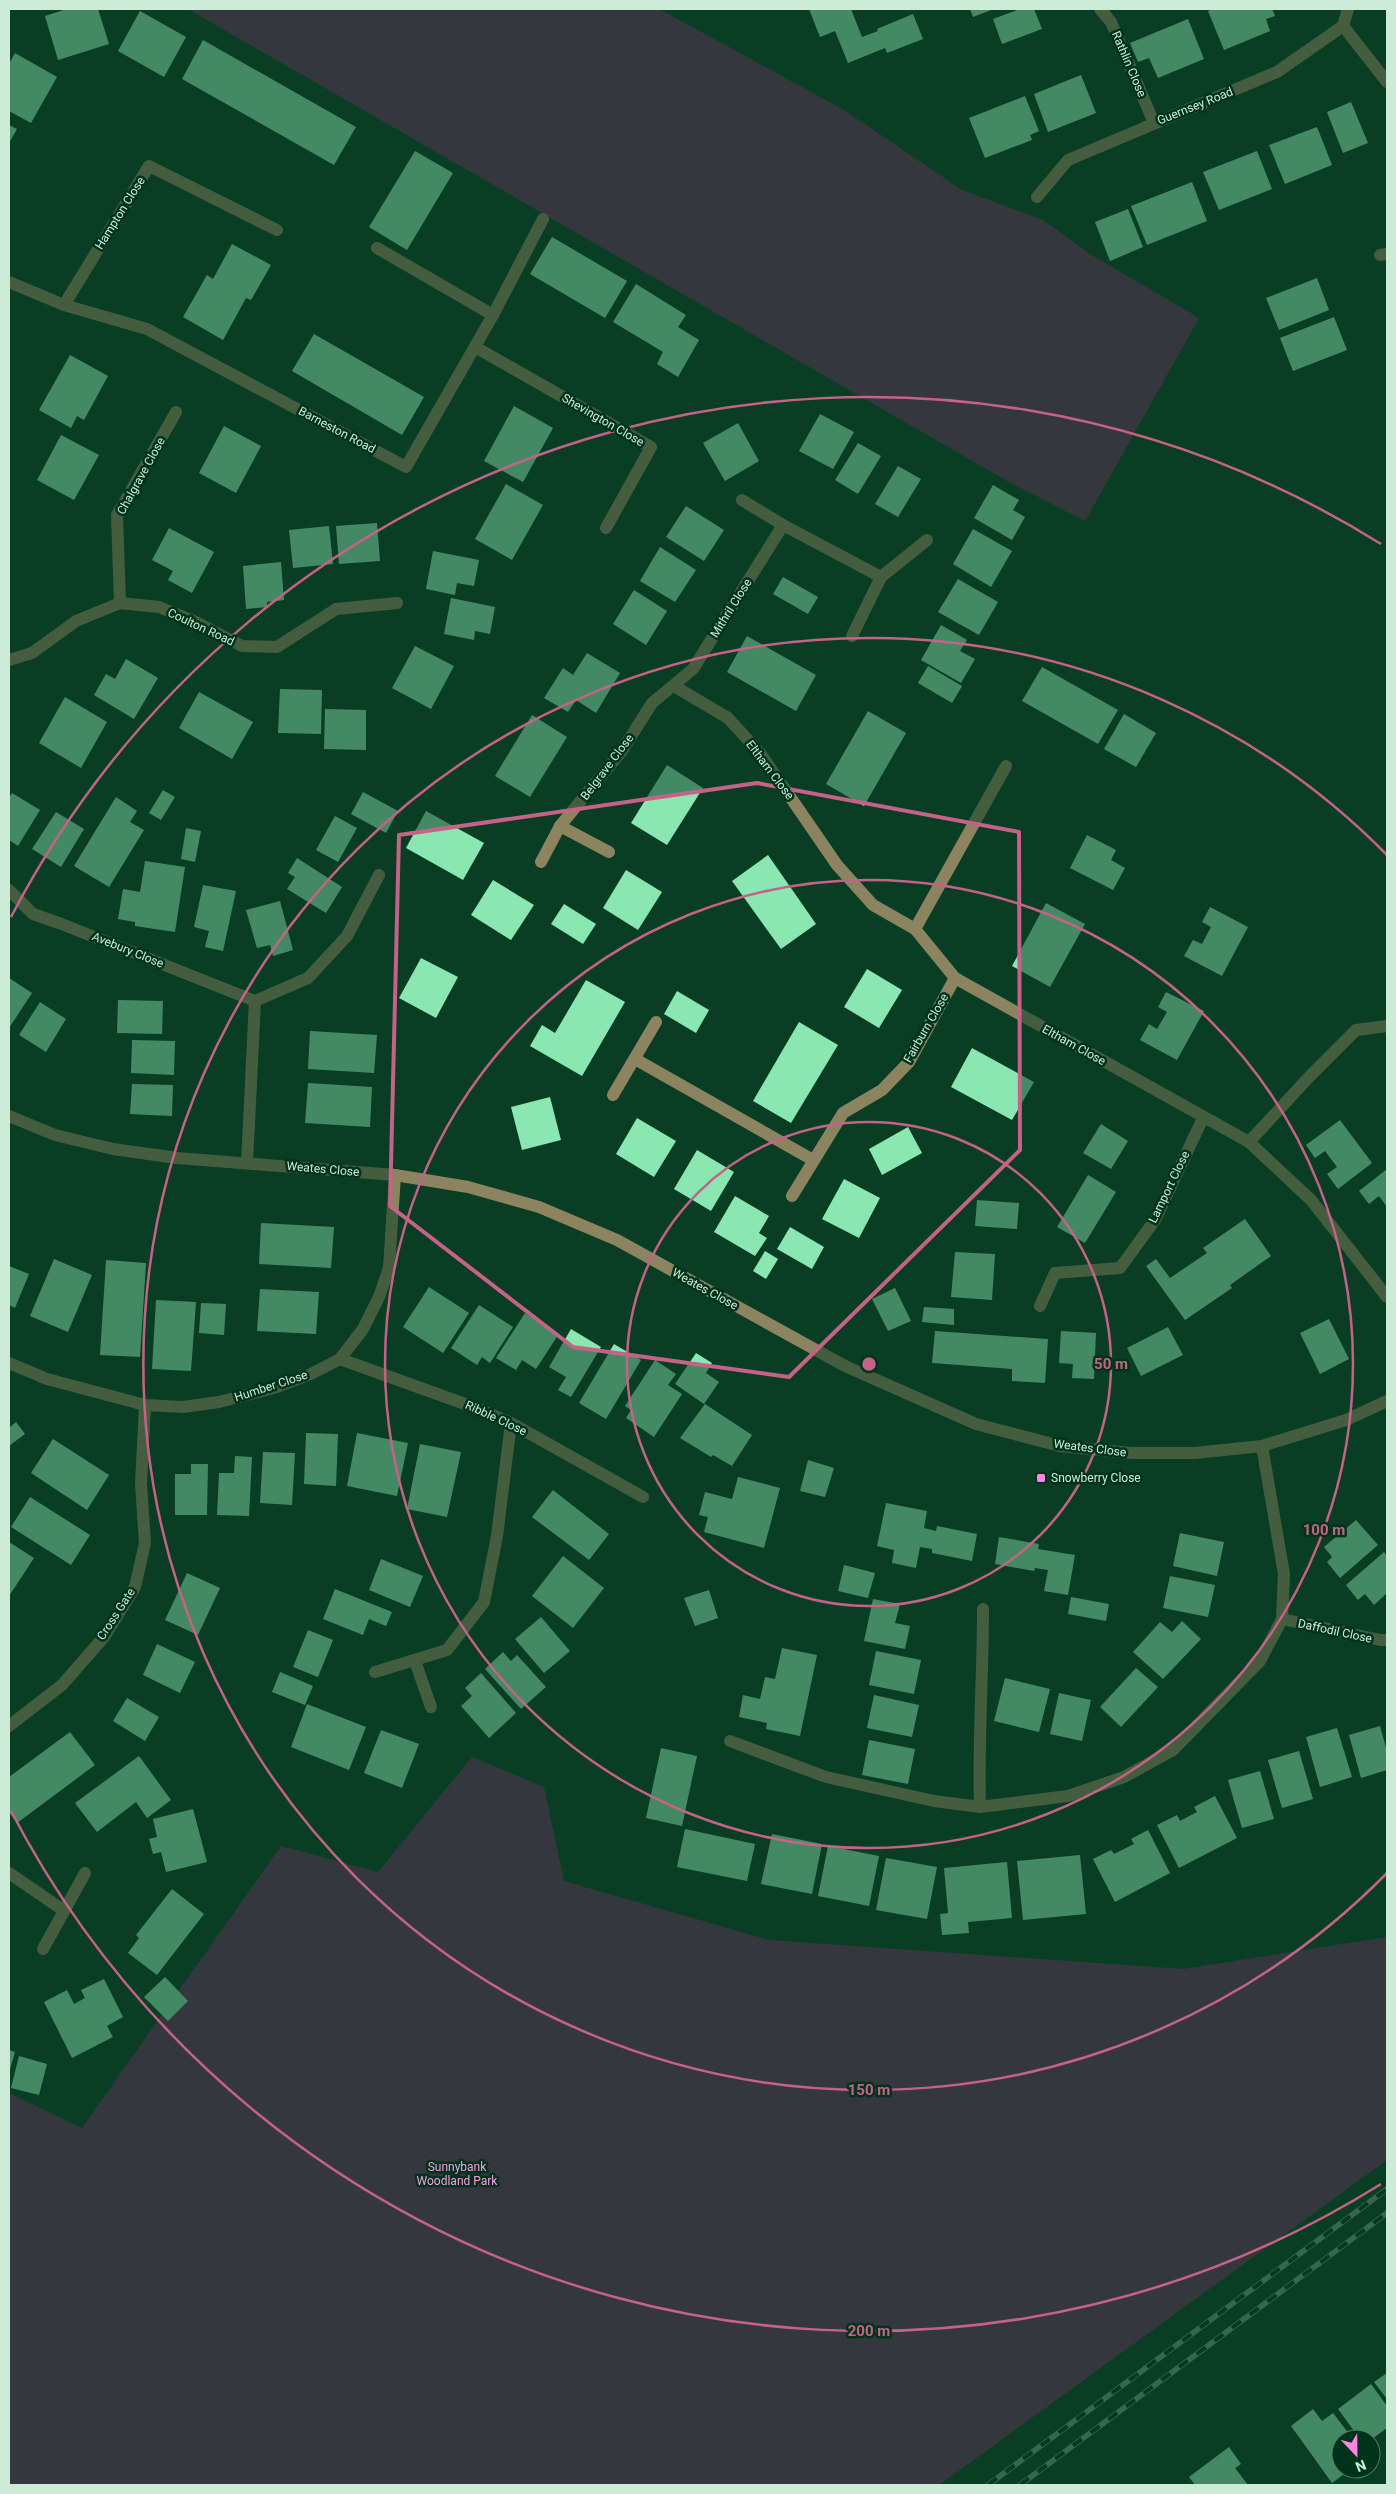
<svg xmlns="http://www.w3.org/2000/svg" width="1396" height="2494" viewBox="0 0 1396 2494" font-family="Roboto,sans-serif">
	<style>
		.green { fill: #6c305e }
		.building { fill: #8be7b1 }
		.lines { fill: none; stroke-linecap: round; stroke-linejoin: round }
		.minor { stroke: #8c8460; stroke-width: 12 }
		.rail-casing { stroke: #6d9780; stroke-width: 5.5 }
		.rail { stroke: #00331b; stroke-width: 4; stroke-dasharray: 11; stroke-linecap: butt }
		.marked { fill: none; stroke: #c66287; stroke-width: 4; stroke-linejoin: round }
		.ring { fill: none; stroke: #c66287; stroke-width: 2.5 }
		.poi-dot { fill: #fe86e1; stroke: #00331b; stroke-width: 2 }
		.labels { text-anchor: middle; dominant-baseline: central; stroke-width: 5; stroke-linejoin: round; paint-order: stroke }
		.street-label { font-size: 12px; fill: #ccecd8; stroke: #00331b }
		.poi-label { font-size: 12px; fill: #ccecd8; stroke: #00331b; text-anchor: start }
		.park-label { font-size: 12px; fill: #fe9ce5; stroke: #00331b }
		.centre { fill: #c66287; stroke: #00331b; stroke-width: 2.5 }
		.ring-label { font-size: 15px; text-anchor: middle; font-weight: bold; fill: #c66287; stroke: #00331b; stroke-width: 5; stroke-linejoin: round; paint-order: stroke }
	</style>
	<rect width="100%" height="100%" fill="#093e24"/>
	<g class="green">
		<polygon points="188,9 659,9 844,110 962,190 1043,220 1090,254 1199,318 1085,521 1009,482"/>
		<polygon points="472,1757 544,1787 564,1881 769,1940 1183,1969 1387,1937 1387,2160 939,2485 9,2485 9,2093 82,2128 281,1846 378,1872"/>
	</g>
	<g class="building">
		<polygon points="67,9 98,9 109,44 58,60 45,16"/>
		<polygon points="809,9 851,9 862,37 878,31 877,29 913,14 923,39 887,53 885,48 848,63 835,31 820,37"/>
		<polygon points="970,9 994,9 973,17"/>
		<polygon points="1020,9 1034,9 1042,29 1002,44 993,19"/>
		<polygon points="1214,9 1272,9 1275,16 1266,19 1270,31 1224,50 1208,11"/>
		<polygon points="140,11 186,37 164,77 118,51"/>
		<polygon points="1188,19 1204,59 1158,78 1149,58 1138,62 1130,43"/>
		<polygon points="203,40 356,127 334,165 182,79"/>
		<polygon points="15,53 57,77 31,123 9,111 9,64"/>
		<polygon points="1081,75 1096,113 1048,132 1034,94"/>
		<polygon points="1025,96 1039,131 1030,135 1032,140 985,158 969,118"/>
		<polygon points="1351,102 1368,143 1343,153 1327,112"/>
		<polygon points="9,125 17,129 9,143"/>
		<polygon points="1317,127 1332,165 1285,184 1269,145"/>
		<polygon points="415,151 453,173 407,250 369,227"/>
		<polygon points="1257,151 1272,189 1219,210 1203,172"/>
		<polygon points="1192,182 1207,221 1147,245 1131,206"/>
		<polygon points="1128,209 1143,247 1110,261 1095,222"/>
		<polygon points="552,237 627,281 605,318 530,274"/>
		<polygon points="232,244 271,265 251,300 246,298 223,340 183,317 207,275 213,279"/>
		<polygon points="1317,278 1329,310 1279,330 1266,298"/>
		<polygon points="636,284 686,315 678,327 699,340 678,377 657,364 663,352 613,322"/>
		<polygon points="1334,317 1347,350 1293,371 1280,338"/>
		<polygon points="314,334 424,397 402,435 292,371"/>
		<polygon points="70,355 108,376 84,420 77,416 71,428 39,410"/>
		<polygon points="514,406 553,428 523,482 484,461"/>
		<polygon points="820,414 854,432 833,469 799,451"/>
		<polygon points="738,423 759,461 725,481 703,443"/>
		<polygon points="224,426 261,446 236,493 199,473"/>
		<polygon points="61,435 99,455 74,500 37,480"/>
		<polygon points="858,443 881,456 858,494 835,480"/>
		<polygon points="898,466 921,479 898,517 875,504"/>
		<polygon points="506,484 543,505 512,560 475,539"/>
		<polygon points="993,485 1019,500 1013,510 1025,517 1012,540 974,518"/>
		<polygon points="686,506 724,530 704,561 666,537"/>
		<polygon points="377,523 380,561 339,564 336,526"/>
		<polygon points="329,526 333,564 293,568 289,530"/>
		<polygon points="169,528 214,552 192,593 168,580 173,571 152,560"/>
		<polygon points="973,529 1012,551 991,587 953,564"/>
		<polygon points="660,547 696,570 675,602 640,581"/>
		<polygon points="433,551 479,560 474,586 457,583 455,595 426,589"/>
		<polygon points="281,562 284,600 267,602 267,607 246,609 243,566"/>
		<polygon points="783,577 818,597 808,614 773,594"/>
		<polygon points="958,579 998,602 979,635 938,612"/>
		<polygon points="634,590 667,611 646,645 613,624"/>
		<polygon points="451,598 495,607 490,634 475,631 474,640 444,634"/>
		<polygon points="941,625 967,640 960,651 975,659 961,683 921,660"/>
		<polygon points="747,636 816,675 796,711 727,672"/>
		<polygon points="415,646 454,666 431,709 392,688"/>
		<polygon points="587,653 620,673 596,713 576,700 568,712 544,698 563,668 573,675"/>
		<polygon points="126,659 158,678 134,719 94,695 106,674 115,679"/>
		<polygon points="928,666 962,686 952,703 918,683"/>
		<polygon points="1042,667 1118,710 1098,744 1022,701"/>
		<polygon points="280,689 322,690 321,734 278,733"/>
		<polygon points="199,692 253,722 232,759 179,728"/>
		<polygon points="65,697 107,722 81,768 39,743"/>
		<polygon points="325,709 366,710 366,750 324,749"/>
		<polygon points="868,711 906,733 864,806 826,784"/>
		<polygon points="1124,714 1156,733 1136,767 1104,749"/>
		<polygon points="532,715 567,737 530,797 495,776"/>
		<polygon points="667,765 703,788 667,845 631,823"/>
		<polygon points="163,790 175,797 161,820 149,813"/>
		<polygon points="363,792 398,811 386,833 351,814"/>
		<polygon points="12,793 40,810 18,846 9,840 9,798"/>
		<polygon points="116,797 137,811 130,822 144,830 109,887 74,866"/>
		<polygon points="426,811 484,843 463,880 406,848"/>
		<polygon points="56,812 84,829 61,867 32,849"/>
		<polygon points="335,816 357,828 338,862 316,850"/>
		<polygon points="186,828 201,831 195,862 181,859"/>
		<polygon points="1087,835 1116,850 1111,860 1125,868 1113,890 1070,868"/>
		<polygon points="768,855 816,924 781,949 732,881"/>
		<polygon points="297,858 342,887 326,913 287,889 295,877 288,873"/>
		<polygon points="145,861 185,867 175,932 135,926 135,922 118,919 123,889 140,892"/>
		<polygon points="626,870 662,892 638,930 603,908"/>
		<polygon points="493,880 534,905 511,940 471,915"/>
		<polygon points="203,885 236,891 223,951 205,947 209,931 194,927"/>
		<polygon points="280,901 293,950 273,956 270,945 257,948 246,910"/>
		<polygon points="1046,903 1085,924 1050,987 1012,966"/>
		<polygon points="564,904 596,924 583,944 551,924"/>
		<polygon points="1210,907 1248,927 1222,976 1184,956 1193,940 1202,944 1211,927 1202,922"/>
		<polygon points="421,958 458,977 436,1018 399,998"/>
		<polygon points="867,969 902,990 879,1028 844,1007"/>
		<polygon points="9,978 32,993 9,1028"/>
		<polygon points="586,980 625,1002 582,1076 530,1046 542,1025 555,1033"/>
		<polygon points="677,991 709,1010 696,1033 664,1014"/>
		<polygon points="1166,992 1204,1011 1177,1060 1140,1040 1149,1024 1157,1029 1167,1012 1158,1007"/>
		<polygon points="118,1000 163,1001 162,1034 117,1033"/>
		<polygon points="40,1002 66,1019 46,1052 19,1035"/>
		<polygon points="799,1022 838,1045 791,1123 753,1101"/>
		<polygon points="310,1031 377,1035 374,1073 308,1069"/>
		<polygon points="132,1040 175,1041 174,1075 131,1073"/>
		<polygon points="972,1048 1034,1082 1012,1120 951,1087"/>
		<polygon points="308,1083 372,1087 370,1127 305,1123"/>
		<polygon points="132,1084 173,1085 172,1116 130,1114"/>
		<polygon points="550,1097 561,1140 522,1150 511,1107"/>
		<polygon points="637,1118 676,1141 654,1177 616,1154"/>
		<polygon points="1340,1120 1372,1163 1338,1189 1327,1174 1337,1167 1325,1151 1315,1158 1306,1145"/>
		<polygon points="1101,1124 1128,1141 1111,1169 1083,1153"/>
		<polygon points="908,1127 922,1153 882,1175 869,1149"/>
		<polygon points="697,1150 734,1172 711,1211 674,1189"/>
		<polygon points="1387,1169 1387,1207 1379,1196 1369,1204 1359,1191"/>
		<polygon points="1088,1175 1116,1192 1085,1243 1057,1227"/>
		<polygon points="844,1179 880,1198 859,1238 822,1219"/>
		<polygon points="735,1196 769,1216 759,1233 767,1238 755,1256 714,1232"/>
		<polygon points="977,1200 1019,1203 1017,1229 975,1226"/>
		<polygon points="1245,1219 1271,1256 1230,1285 1232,1288 1185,1320 1146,1266 1156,1259 1170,1278 1207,1253 1203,1248"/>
		<polygon points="261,1223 334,1227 331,1268 259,1264"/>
		<polygon points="790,1227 824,1247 812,1269 777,1249"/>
		<polygon points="765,1251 778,1259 766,1279 753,1271"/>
		<polygon points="955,1252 995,1254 992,1300 951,1297"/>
		<polygon points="54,1259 92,1275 68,1332 30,1316"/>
		<polygon points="106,1260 146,1263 140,1357 100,1355"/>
		<polygon points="9,1266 29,1274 15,1308 9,1305"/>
		<polygon points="429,1287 469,1313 443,1353 403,1327"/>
		<polygon points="895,1288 911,1321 888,1331 872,1299"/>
		<polygon points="260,1289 319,1292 316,1334 257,1331"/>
		<polygon points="156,1300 196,1302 191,1371 152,1369"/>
		<polygon points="201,1303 226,1304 224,1335 199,1333"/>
		<polygon points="479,1305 513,1327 490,1363 482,1357 477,1365 451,1348"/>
		<polygon points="924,1307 954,1309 954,1325 922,1322"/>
		<polygon points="525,1313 558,1335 536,1369 522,1360 516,1370 496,1358"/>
		<polygon points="1329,1319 1349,1359 1320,1374 1300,1333"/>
		<polygon points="1168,1327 1183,1355 1141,1376 1127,1348"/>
		<polygon points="571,1329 601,1347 571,1397 558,1390 566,1377 549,1367"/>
		<polygon points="935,1331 1048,1339 1045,1383 1012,1381 1012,1369 932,1363"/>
		<polygon points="1061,1331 1096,1333 1094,1379 1072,1378 1073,1364 1059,1363"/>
		<polygon points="614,1344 641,1360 606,1419 579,1403"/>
		<polygon points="696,1353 712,1363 706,1373 719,1382 704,1404 675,1384"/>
		<polygon points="655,1360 676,1374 668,1385 682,1394 654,1437 626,1418 631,1410 625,1406"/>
		<polygon points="705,1404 752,1435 732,1466 713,1455 711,1457 680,1438"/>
		<polygon points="16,1422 25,1434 9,1446 9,1428"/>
		<polygon points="306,1433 338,1434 336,1486 304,1484"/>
		<polygon points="357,1433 408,1443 397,1496 347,1486"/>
		<polygon points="53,1439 109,1475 87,1510 31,1473"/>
		<polygon points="420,1444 461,1452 447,1517 407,1509"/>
		<polygon points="263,1452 295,1453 292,1505 260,1503"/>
		<polygon points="235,1456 252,1457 249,1516 217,1515 219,1473 234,1473"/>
		<polygon points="808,1460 834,1468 825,1497 800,1491"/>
		<polygon points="191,1464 208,1464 207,1515 175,1515 175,1474 191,1474"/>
		<polygon points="738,1477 780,1488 764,1548 704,1532 708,1517 699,1515 705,1492 732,1499"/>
		<polygon points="553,1490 609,1534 589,1560 532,1517"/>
		<polygon points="30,1497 90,1535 71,1565 11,1527"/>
		<polygon points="886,1503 927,1511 924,1528 936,1531 937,1526 977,1534 972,1561 932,1553 932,1549 920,1547 916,1568 892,1563 894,1550 877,1546"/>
		<polygon points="1356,1520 1378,1545 1340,1578 1327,1562 1332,1557 1324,1547"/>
		<polygon points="1180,1533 1224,1542 1217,1576 1173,1566"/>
		<polygon points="999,1537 1039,1544 1038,1549 1075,1555 1068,1595 1044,1591 1048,1570 1035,1568 1034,1571 995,1564"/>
		<polygon points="9,1542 34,1558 9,1596"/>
		<polygon points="1384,1552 1387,1556 1387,1593 1374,1605 1365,1594 1358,1600 1346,1585"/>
		<polygon points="563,1556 604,1588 573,1628 532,1596"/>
		<polygon points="381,1559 423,1576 410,1607 369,1590"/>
		<polygon points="844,1565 875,1573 868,1598 838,1591"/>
		<polygon points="187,1573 220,1588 198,1635 165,1620"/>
		<polygon points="1170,1576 1215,1585 1208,1617 1163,1608"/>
		<polygon points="335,1589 392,1612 386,1626 369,1619 363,1635 323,1619"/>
		<polygon points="709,1590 718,1618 695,1626 684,1598"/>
		<polygon points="1071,1597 1109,1604 1106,1621 1068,1614"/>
		<polygon points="873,1599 900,1604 895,1623 910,1626 905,1649 864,1641"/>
		<polygon points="541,1617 570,1651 544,1673 515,1639"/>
		<polygon points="1182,1621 1201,1639 1163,1679 1133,1652 1160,1622 1172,1632"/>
		<polygon points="308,1630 333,1640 318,1677 293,1667"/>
		<polygon points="157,1644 195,1662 180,1693 143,1675"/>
		<polygon points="782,1648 817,1655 800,1736 766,1729 767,1723 739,1717 743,1695 760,1699 765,1677 775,1679"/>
		<polygon points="876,1651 921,1660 914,1694 869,1685"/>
		<polygon points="503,1652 511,1661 517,1655 546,1687 521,1709 485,1669"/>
		<polygon points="1136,1668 1158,1687 1121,1727 1100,1707"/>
		<polygon points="280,1672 313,1686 305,1705 272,1692"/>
		<polygon points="481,1673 516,1713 489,1738 461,1706 472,1696 465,1688"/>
		<polygon points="1005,1678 1050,1689 1039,1732 994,1721"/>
		<polygon points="1059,1693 1091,1700 1082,1741 1050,1734"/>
		<polygon points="874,1695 919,1705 912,1737 867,1728"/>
		<polygon points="127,1698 159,1717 145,1741 113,1721"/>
		<polygon points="307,1704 366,1727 349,1770 291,1747"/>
		<polygon points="1380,1726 1387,1751 1387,1770 1361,1778 1349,1735"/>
		<polygon points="1337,1728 1352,1777 1320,1787 1306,1737"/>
		<polygon points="381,1730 419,1744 402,1788 364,1773"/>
		<polygon points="70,1732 95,1765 17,1823 9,1812 9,1777"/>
		<polygon points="869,1740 915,1749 908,1784 862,1775"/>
		<polygon points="661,1748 697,1756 682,1826 646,1818"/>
		<polygon points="1299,1751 1313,1799 1282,1808 1268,1760"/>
		<polygon points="139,1756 171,1800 147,1818 136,1802 97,1832 75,1803"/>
		<polygon points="1260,1771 1274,1819 1242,1828 1228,1780"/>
		<polygon points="1215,1796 1237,1838 1179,1868 1157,1825 1177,1815 1180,1821 1197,1812 1194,1807"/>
		<polygon points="193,1809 207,1862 166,1872 161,1852 153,1854 149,1839 157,1837 153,1819"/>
		<polygon points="685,1829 755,1844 747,1881 677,1867"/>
		<polygon points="1148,1830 1170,1873 1115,1902 1093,1859 1111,1850 1114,1854 1134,1844 1131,1839"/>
		<polygon points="772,1834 822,1844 812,1894 761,1884"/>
		<polygon points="828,1846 879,1856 869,1906 818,1896"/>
		<polygon points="1080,1855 1086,1914 1023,1920 1017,1861"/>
		<polygon points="886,1858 937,1867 927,1919 876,1910"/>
		<polygon points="1007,1862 1012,1918 968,1922 969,1933 942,1935 940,1914 948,1913 944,1868"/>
		<polygon points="172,1889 204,1914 157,1975 128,1953 139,1938 136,1935"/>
		<polygon points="165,1977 188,2001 168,2021 144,1997"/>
		<polygon points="104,1979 123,2017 107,2026 113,2037 72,2058 44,2002 67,1990 74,2004 85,1998 81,1990"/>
		<polygon points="9,2050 15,2052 9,2073"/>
		<polygon points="19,2056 47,2064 39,2095 11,2088"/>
		<polygon points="1387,2373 1387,2399 1374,2382"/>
		<polygon points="1371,2384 1387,2406 1387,2428 1372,2439 1360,2439 1338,2409"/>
		<polygon points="1313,2409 1322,2421 1333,2413 1353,2439 1341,2439 1341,2469 1351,2469 1332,2483 1291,2426"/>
		<polygon points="1229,2447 1241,2464 1235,2468 1248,2485 1195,2485 1189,2477"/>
	</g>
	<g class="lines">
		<g class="minor">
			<polyline points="1100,9 1111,22 1154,123"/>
			<polyline points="1343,26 1387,82"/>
			<polyline points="1037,197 1068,160 1277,72 1343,26 1348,9"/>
			<polyline points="377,248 493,315"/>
			<polyline points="1380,255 1387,254"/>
			<polyline points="9,282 64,305 147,329 406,467 493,315 543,219"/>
			<polyline points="64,305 149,166 277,230"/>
			<polyline points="475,347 651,447 606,528"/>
			<polyline points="742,500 783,525"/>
			<polyline points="120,603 117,515 176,412"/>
			<polyline points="852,636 881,577"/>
			<polyline points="9,660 32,653 76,621 120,603 159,607 196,622 242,646 277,647 336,609 397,603"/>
			<polyline points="674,686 728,718 760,753 837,865 873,905 915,929"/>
			<polyline points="1006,766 915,929 955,978 1249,1142 1311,1200 1387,1297"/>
			<polyline points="560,826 609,852"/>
			<polyline points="541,862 560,826 621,752 652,703 693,669 783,525 881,577 927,540"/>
			<polyline points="9,890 33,914 59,923 255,1001 247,1163"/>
			<polyline points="255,1001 308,978 347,936 379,875"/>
			<polyline points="635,1059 813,1160"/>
			<polyline points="613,1095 656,1022"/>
			<polyline points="9,1116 55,1135 113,1149 177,1158 395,1175 468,1187 539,1207 617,1240 845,1366 976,1424 1060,1446 1131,1453 1195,1453 1262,1446 1346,1420 1387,1401"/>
			<polyline points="1249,1142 1309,1077 1356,1030 1387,1026"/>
			<polyline points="792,1196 843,1113 882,1090 909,1062 955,978"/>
			<polyline points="1040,1306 1055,1273 1120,1268 1155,1220 1203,1118"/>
			<polyline points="340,1359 479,1409 511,1423 643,1497"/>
			<polyline points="9,1363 47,1379 145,1405 183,1407 219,1402 277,1387 311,1374 340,1359 363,1329 379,1297 389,1268 395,1175"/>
			<polyline points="1282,1619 1380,1640 1387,1640"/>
			<polyline points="415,1661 431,1707"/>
			<polyline points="375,1672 447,1650 484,1602 497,1536 511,1423"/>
			<polyline points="9,1726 62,1685 104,1637 135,1587 145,1543 141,1484 145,1405"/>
			<polyline points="730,1741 826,1777 934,1801 980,1807 1068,1796 1124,1777 1173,1750 1260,1661 1282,1619 1284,1574 1262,1446"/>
			<path d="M980 1807C978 1741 983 1675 983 1609"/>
			<polyline points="9,1873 63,1910"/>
			<polyline points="43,1949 85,1873"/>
		</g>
		<g class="rail-casing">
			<g id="rail">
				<polyline points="988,2485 1387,2189"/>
				<polyline points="1020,2485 1387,2213"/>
			</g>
		</g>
		<use href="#rail" class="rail"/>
	</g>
	<path d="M0 0H1396V2494H0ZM757 783 1019 832 1020 1150 789 1377 573 1347 390 1206 399 835Z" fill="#093e24" fill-opacity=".55" fill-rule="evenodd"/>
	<path class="marked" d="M757 783 1019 832 1020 1150 789 1377 573 1347 390 1206 399 835Z"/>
	<g class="ring">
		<circle cx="869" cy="1364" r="242"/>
		<circle cx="869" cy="1364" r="484"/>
		<path d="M1387 1873A726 726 0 1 1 1387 855"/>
		<path d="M1381 2184A967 967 0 0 1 11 1811M11 917A967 967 0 0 1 1381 544"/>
	</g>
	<rect class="poi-dot" x="1036" y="1473" width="10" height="10" rx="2.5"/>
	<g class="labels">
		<g class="street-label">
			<text transform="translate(1129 64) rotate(67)">Rathlin Close</text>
			<text transform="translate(1195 106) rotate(-22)">Guernsey Road</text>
			<text transform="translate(120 213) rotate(-58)">Hampton Close</text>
			<text transform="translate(603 420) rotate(30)">Shevington Close</text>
			<text transform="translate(337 430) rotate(28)">Barneston Road</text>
			<text transform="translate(141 476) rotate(-61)">Chalgrave Close</text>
			<text transform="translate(731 608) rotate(-58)">Mithril Close</text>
			<text transform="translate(201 627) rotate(25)">Coulton Road</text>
			<text transform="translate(607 767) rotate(-53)">Belgrave Close</text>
			<text transform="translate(770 770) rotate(53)">Eltham Close</text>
			<text transform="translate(128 950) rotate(22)">Avebury Close</text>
			<text transform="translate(926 1028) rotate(-60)">Fairburn Close</text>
			<text transform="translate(1074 1045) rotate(29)">Eltham Close</text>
			<text transform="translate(323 1169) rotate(5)">Weates Close</text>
			<text transform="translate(1169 1187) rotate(-64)">Lamport Close</text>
			<text transform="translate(705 1289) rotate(29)">Weates Close</text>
			<text transform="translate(271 1386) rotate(-18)">Humber Close</text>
			<text transform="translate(496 1418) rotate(25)">Ribble Close</text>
			<text transform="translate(1090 1448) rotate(7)">Weates Close</text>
			<text transform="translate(116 1614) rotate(-57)">Cross Gate</text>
			<text transform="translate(1335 1631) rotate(12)">Daffodil Close</text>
		</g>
		<g class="poi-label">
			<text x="1051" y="1478">Snowberry Close</text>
		</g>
		<g class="park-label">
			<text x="457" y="2167">Sunnybank<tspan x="457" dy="14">Woodland Park</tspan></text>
		</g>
	</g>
	<circle cx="869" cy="1364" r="8" class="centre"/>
	<g class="ring-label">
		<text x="1111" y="1369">50 m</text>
		<text x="1324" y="1535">100 m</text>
		<text x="869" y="2095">150 m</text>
		<text x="869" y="2336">200 m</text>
	</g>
	<rect width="1396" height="2494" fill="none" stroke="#ccecd8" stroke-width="20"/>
	<g transform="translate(1356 2454) rotate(158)"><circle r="24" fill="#00331b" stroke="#527d67"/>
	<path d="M0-4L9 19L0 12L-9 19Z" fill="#fe86e1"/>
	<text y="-8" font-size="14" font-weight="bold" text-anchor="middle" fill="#ccecd8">N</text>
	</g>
</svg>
